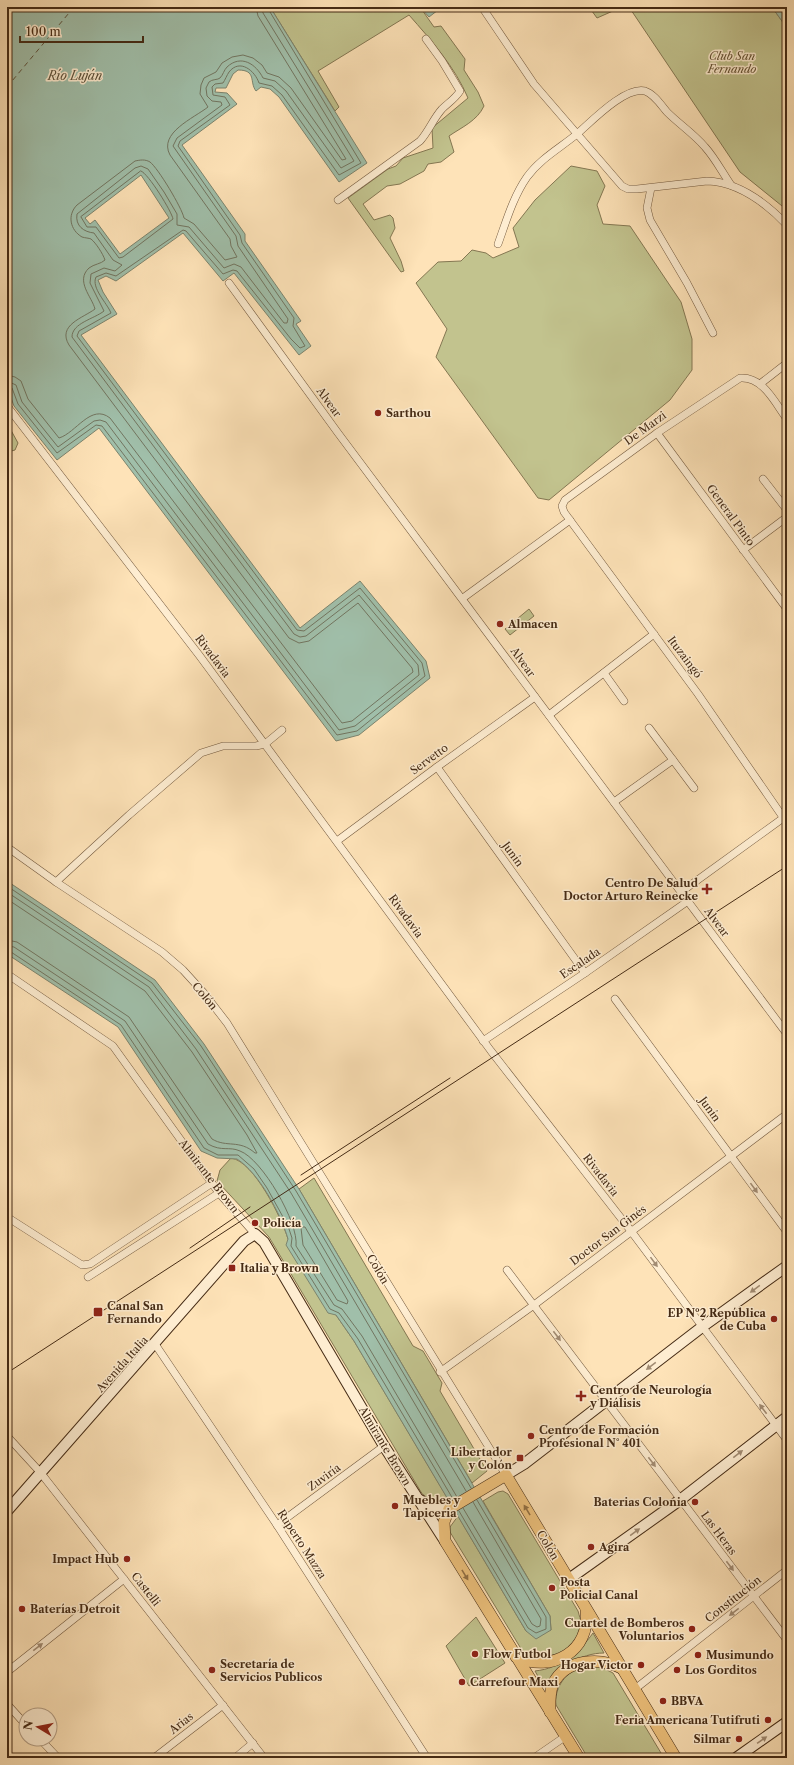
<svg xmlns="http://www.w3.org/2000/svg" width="794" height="1765" viewBox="0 0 794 1765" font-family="'Libre Caslon Text',serif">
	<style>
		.green { fill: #c2c38e; stroke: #847752 }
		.water { fill: #a0bfaa; stroke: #7c846e; fill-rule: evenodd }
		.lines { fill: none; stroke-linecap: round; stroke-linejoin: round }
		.shore { stroke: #727560; stroke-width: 1 }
		.ferry { stroke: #5c503a; stroke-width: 1; stroke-dasharray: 5 4; stroke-linecap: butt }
		.street-casing { stroke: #73593e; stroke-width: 8 }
		.secondary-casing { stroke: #452b15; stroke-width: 12 }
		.primary-casing { stroke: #452b15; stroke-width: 12 }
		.street { stroke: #feedd1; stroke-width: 7 }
		.secondary { stroke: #feedd1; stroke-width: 10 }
		.primary { stroke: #efc27c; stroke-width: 11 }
		.tram { stroke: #452b15; stroke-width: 1 }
		.oneway { fill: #a28c73 }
		.oneway2 { fill: #926f43 }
		.poi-dot { fill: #8f2418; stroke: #feedd1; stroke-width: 1.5 }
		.labels { text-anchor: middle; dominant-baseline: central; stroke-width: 3; stroke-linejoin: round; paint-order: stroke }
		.park-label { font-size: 11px; font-style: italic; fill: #645133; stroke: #feedd1 }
		.street-label { font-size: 11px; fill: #452b15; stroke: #feedd1 }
		.poi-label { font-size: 11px; font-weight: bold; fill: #452b15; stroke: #feedd1; text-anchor: start }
		.water-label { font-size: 12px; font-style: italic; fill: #5c503a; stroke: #feedd1 }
	</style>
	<rect width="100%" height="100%" fill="#fee3b8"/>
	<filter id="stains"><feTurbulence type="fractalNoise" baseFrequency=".005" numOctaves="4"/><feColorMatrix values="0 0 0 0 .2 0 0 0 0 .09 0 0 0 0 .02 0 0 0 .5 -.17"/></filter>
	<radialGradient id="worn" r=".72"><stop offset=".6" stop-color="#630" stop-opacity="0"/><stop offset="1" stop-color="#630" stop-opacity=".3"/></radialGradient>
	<g class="green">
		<path d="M270 7H420L434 27 441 26 465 59 464 70 478 92 484 106C477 121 462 127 449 136L454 152 441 162 428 164 424 171 400 184 387 186 363 204 374 220 390 215 393 218 395 228 390 238 401 261 404 271 401 272 348 198 388 169 396 166 403 158 433 148 432 128 468 98C455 67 431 40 409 15L318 71 339 107 335 111Z"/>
		<polygon points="589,7 622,7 597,18"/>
		<polygon points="629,7 772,7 774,10 787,28 787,210 740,172"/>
		<polygon points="571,166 597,171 605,186 597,205 603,224 630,226 681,302 692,339 692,370 670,400 549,500 538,498 436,357 447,329 416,283 438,262 461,261 472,250 486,253 493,258 519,247 513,228 535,200"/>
		<polygon points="7,423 18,443 15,450 8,452"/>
		<polygon points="529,609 534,616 510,635 505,629"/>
		<path d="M231 1158C254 1161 282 1219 288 1239L336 1315 354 1341 448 1499C437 1505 428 1501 421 1492L269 1237 217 1181 220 1170Z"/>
		<polygon points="314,1178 413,1346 423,1351 442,1383 440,1391 487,1471 472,1483 299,1189"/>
		<path d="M503 1491 508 1494 578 1611C579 1615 581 1620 581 1624 581 1649 542 1666 523 1652L450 1532V1527L458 1516 526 1631 551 1630 550 1616 483 1501 498 1492Z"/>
		<polygon points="476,1617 505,1663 469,1686 446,1646"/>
		<path d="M593 1633 604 1653C581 1653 557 1668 544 1687L535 1671C561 1668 578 1654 593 1633Z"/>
		<path d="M599 1666 613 1673 664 1758H588L556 1705C554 1690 564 1674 577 1669 583 1666 592 1667 599 1666Z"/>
	</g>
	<g class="water">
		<path d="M7 7H270L367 163 339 182 279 97 270 89 261 87 256 91C249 82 257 70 238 70L233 74 226 88H216L215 92 227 93 237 104 182 145 245 234V241L301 321 296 324 311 346 299 355 234 273 223 281 183 233 116 281 106 276 98 280 103 292 117 314 81 335 300 628 360 581 426 661 430 678 359 735 336 741 99 428 57 460 14 406 7 387ZM141 175 169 218 120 254 95 220 90 224 85 218Z"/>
		<polygon points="420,7 442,7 429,17"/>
		<polygon points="772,7 787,7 787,28 774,10"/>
		<path d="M7 881 155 980 204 1044 299 1189 550 1616 551 1630 536 1639 526 1631 354 1341 336 1315 328 1313 286 1245 288 1239C281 1214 259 1173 237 1159L217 1158 201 1151 118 1027 7 954Z"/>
	</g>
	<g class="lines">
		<g class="shore">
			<path d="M141 171C148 173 172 212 173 219L123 257 119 258 96 227H87L81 217Z"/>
			<path d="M7 375 15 377 21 381 28 399 59 438C76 433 91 403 110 418L342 723 352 721 413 672 412 668 358 603 309 641 299 643 289 638 69 345C57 325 83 318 95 309 92 297 75 281 89 268 94 264 101 264 105 260 103 254 96 243 91 239 89 238 85 238 82 237 70 230 67 215 77 205L135 161C140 160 145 159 150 162 158 168 182 208 184 218L194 224 225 260 237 257 231 246 230 239 170 155C158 133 194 118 208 107L200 94 201 85 204 78 216 72 222 63 232 57 243 55 253 58 262 65 267 73 279 77 291 88 342 160 346 159 258 16 256 7"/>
			<path d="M7 381 16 385 22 402 58 447 94 421 100 420 106 422 339 730 355 726 419 675 418 665 359 595 306 636 300 637 294 634 72 337C72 323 94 319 104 311L90 283 91 274 104 268 115 271 122 265 113 260 94 233C84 232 75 226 77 214L135 168 141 166 148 169 164 192 177 214V225L189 227 224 268 234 264 241 267 284 323H287L288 319 238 246 236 236 173 146 177 138 222 105 221 102 212 101 207 96 206 88 209 82C212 79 218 80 220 78 223 75 224 70 227 67 241 54 256 64 263 78L275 81 286 91 341 168 354 161 263 13 262 7"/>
			<path d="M7 386 12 388 18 404 57 453 96 425 102 426 337 735 357 731 425 676 422 663 360 588 304 631 297 630 77 336 79 331 111 313C107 303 91 288 96 277L106 273 116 276 183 230 186 231 223 274 233 270 237 271 291 339 300 348 305 346 293 326 294 318 242 243 240 235 178 146 180 141 230 105 225 97 213 95 212 87 215 84 223 83C225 80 227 75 229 72 240 58 255 71 259 83L272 86 282 95 339 175 361 163 267 7"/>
			<polyline points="7,886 152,983 201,1046 296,1191 471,1488"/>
			<polyline points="7,892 149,987 196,1049 291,1193 466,1491"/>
			<path d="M7 899 145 991 192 1052 247 1135 257 1153H255C239 1139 227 1148 212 1139L129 1017 17 942 7 940"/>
			<path d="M7 946 14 947 125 1021 208 1144C222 1152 229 1146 240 1151 262 1159 299 1223 296 1246L334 1305 342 1309 362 1336 457 1497"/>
			<polyline points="7,951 11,952 121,1025 204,1148 218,1155 238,1155 254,1169 267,1188 288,1226 292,1238 291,1246 330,1309 339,1313 358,1339 453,1499"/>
			<polygon points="302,1227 305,1227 348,1301 347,1304 337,1300 303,1245 301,1228"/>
			<polyline points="463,1508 532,1624 537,1627 540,1626 541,1619 473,1502"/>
			<polyline points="459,1511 528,1628 536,1633 546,1629 546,1617 477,1500"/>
		</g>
		<polyline class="ferry" points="7,87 74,7"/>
		<g class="street-casing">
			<g id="street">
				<path d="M482 7 534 84 622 186 628 189H637L707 181C738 182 766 203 787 225"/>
				<polyline points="651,188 647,208 650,220 687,283 713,333"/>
				<path d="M338 200 420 141C429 131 433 119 442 109 448 103 455 99 460 91L442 61 426 39"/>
				<path d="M498 244C506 222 513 197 527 177 540 159 560 148 577 134 591 122 625 86 645 91 654 94 661 105 667 112 679 124 694 134 705 147 715 158 722 172 731 185"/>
				<polyline points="229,283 338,433 787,1034"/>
				<polyline points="760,384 787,363"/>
				<polyline points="7,406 199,655 491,1051 631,1231 787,1440"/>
				<path d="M787 419C775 403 763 376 740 378L657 433 565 500 562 506 564 512 698 694 787 823"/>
				<polyline points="657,433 787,609"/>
				<polyline points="763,479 787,510"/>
				<polyline points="743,550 787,517"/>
				<polyline points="463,598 570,520"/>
				<polyline points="604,673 624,701"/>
				<polyline points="549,715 654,634"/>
				<polyline points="649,728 694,788"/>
				<polyline points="437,767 585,973"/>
				<polyline points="614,802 673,760"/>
				<polyline points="337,841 437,767 535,697"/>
				<polyline points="7,847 56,882 162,952 183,970 203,992 227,1023 506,1475"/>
				<polyline points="56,882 129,815 201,753 223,746 256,746 265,744 282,730"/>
				<polyline points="681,892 786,816"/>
				<polyline points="7,974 113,1046 219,1193 255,1234"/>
				<polyline points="615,999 787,1232"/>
				<polyline points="483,1041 585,973 688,901"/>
				<polyline points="7,1217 82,1265 90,1264 212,1183"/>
				<polyline points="507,1270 787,1640"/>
				<polyline points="88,1277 219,1193"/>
				<polyline points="155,1344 277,1525 427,1758"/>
				<polyline points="440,1372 534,1305 787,1114"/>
				<polyline points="7,1436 40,1472 264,1758"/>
				<polyline points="277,1525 384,1446"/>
				<polyline points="7,1672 124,1579"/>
				<polyline points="635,1689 787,1570"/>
				<polyline points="7,1704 26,1725"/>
				<polyline points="40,1739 58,1758"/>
				<polyline points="154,1758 223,1705"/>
				<polyline points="235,1758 253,1743"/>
				<polyline points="534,1758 566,1736"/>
			</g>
		</g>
		<g class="secondary-casing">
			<g id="secondary">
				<polyline points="506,1475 524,1464 702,1327 787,1266"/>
				<polyline points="420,1500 432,1507 449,1509"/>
				<polyline points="7,1511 244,1241 255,1234 264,1242 384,1446 445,1541"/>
				<polyline points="569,1579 680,1500 787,1417"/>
				<polyline points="736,1758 787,1722"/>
			</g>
		</g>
		<g class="primary-casing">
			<g id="primary">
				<path d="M516 1657C552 1673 591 1652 586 1610"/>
				<path d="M550 1712C550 1703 549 1693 553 1684 566 1658 601 1657 623 1669"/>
				<polyline points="579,1758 445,1541 444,1522 449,1509 506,1475 676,1758"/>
			</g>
		</g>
		<use href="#street" class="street"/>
		<use href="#secondary" class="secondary"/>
		<use href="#primary" class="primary"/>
		<g class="tram">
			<polyline points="301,1175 450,1078"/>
			<polyline points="190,1248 250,1207"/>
			<polyline points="7,1373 787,866"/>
		</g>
	</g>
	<defs><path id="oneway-solid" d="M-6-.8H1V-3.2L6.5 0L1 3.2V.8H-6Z"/></defs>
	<g class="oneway">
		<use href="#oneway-solid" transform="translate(754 1188) rotate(54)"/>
		<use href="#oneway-solid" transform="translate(654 1262) rotate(54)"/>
		<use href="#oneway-solid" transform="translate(755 1289) rotate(144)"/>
		<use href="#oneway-solid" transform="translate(557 1336) rotate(53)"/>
		<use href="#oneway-solid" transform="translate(651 1366) rotate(143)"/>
		<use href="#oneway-solid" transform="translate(763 1409) rotate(-127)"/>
		<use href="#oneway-solid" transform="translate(738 1454) rotate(-38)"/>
		<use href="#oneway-solid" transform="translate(652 1462) rotate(53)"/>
		<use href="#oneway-solid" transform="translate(635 1532) rotate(-36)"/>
		<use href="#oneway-solid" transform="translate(730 1566) rotate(53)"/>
		<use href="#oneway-solid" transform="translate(734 1612) rotate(142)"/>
		<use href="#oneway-solid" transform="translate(38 1647) rotate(-38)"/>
		<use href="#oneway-solid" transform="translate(762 1740) rotate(-35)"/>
	</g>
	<g class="oneway2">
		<use href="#oneway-solid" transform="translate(527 1510) rotate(-121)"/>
		<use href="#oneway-solid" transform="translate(465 1575) rotate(59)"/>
	</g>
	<g class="poi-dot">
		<circle cx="378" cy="413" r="4"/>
		<circle cx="500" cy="624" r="4"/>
		<path d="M705 883h4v4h4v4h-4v4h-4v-4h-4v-4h4z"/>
		<circle cx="255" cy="1223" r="4"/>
		<rect x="228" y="1264" width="8" height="8" rx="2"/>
		<rect x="93" y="1307" width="10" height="10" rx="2"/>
		<circle cx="774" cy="1319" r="4"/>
		<path d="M579 1390h4v4h4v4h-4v4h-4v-4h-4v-4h4z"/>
		<circle cx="531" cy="1436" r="4"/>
		<rect x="516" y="1454" width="8" height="8" rx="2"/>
		<circle cx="695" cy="1502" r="4"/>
		<circle cx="395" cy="1506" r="4"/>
		<circle cx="591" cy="1547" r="4"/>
		<circle cx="127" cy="1559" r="4"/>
		<circle cx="552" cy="1588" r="4"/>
		<circle cx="22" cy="1609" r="4"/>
		<circle cx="692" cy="1629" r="4"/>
		<circle cx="475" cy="1654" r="4"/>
		<circle cx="698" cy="1655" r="4"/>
		<circle cx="641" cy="1665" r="4"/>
		<circle cx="212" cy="1670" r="4"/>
		<circle cx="677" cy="1670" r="4"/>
		<circle cx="462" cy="1682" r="4"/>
		<circle cx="663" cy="1701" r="4"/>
		<circle cx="768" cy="1720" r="4"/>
		<circle cx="739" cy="1739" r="4"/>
	</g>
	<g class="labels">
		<g class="park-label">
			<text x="732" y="56">Club San<tspan x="732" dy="13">Fernando</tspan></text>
		</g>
		<g class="street-label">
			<text transform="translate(329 402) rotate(54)">Alvear</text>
			<text transform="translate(645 428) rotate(-36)">De Marzi</text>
			<text transform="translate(731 515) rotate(54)">General Pinto</text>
			<text transform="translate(213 656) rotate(53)">Rivadavia</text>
			<text transform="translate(685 657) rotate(53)">Ituzaingó</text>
			<text transform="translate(523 662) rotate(54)">Alvear</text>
			<text transform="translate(429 759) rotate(-36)">Servetto</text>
			<text transform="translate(513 854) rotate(54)">Junín</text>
			<text transform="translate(406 916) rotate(54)">Rivadavia</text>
			<text transform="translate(717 922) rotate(53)">Alvear</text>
			<text transform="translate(580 963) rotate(-34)">Escalada</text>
			<text transform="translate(205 996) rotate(50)">Colón</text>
			<text transform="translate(710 1109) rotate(54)">Junín</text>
			<text transform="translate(601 1175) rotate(52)">Rivadavia</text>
			<text transform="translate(209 1176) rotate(52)">Almirante Brown</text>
			<text transform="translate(608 1235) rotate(-37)">Doctor San Ginés</text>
			<text transform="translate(378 1269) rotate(59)">Colón</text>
			<text transform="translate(122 1364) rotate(-48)">Avenida Italia</text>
			<text transform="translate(385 1446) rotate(59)">Almirante Brown</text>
			<text transform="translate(324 1477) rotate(-36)">Zuviría</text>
			<text transform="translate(719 1533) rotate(53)">Las Heras</text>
			<text transform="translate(302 1544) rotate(57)">Ruperto Mazza</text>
			<text transform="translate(548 1545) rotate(59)">Colón</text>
			<text transform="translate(146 1589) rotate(52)">Castelli</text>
			<text transform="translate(733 1599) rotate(-38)">Constitución</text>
			<text transform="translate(181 1723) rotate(-38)">Arias</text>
		</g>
		<g class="poi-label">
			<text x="386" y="413">Sarthou</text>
			<text x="508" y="624">Almacen</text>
			<text x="698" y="883" text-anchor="end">Centro De Salud<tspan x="698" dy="13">Doctor Arturo Reinecke</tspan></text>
			<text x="263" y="1223">Policía</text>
			<text x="240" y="1268">Italia y Brown</text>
			<text x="107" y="1306">Canal San<tspan x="107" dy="13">Fernando</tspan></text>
			<text x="766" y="1313" text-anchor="end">EP Nº2 República<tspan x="766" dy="13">de Cuba</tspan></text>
			<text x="590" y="1390">Centro de Neurología<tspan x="590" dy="13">y Diálisis</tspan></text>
			<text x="539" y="1430">Centro de Formación<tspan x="539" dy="13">Profesional N° 401</tspan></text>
			<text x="512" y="1452" text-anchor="end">Libertador<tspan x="512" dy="13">y Colón</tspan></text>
			<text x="403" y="1500">Muebles y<tspan x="403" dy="13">Tapiceria</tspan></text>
			<text x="687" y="1502" text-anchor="end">Baterias Colonia</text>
			<text x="599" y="1547">Agira</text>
			<text x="119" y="1559" text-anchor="end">Impact Hub</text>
			<text x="560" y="1582">Posta<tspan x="560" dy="13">Policial Canal</tspan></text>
			<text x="30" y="1609">Baterías Detroit</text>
			<text x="684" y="1623" text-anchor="end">Cuartel de Bomberos<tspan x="684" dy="13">Voluntarios</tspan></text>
			<text x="483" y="1654">Flow Futbol</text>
			<text x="706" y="1655">Musimundo</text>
			<text x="220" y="1664">Secretaría de<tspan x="220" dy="13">Servicios Publicos</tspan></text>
			<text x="633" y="1665" text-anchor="end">Hogar Victor</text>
			<text x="685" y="1670">Los Gorditos</text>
			<text x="470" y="1682">Carrefour Maxi</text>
			<text x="671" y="1701">BBVA</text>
			<text x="760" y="1720" text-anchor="end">Feria Americana Tutifruti</text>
			<text x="731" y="1739" text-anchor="end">Silmar</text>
		</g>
		<g class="water-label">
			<text x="75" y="75">Río Luján</text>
		</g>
	</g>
	<rect width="794" height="1765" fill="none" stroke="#fee3b8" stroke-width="24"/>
	<rect x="8" y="8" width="778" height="1749" fill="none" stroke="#452b15" stroke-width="2"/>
	<rect x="12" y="12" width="770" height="1741" fill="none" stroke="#452b15"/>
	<g transform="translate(38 1727) rotate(280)"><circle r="19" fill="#feedd1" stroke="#b49f86"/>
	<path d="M0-3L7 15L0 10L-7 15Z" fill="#8f2418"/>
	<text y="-6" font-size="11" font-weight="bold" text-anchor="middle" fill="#452b15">N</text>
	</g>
	<path d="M20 36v6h123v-6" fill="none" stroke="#452b15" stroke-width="2"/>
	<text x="26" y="36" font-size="12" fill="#452b15" stroke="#feedd1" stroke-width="3" paint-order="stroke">100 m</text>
	<rect width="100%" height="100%" filter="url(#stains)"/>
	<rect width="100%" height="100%" fill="url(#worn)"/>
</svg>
